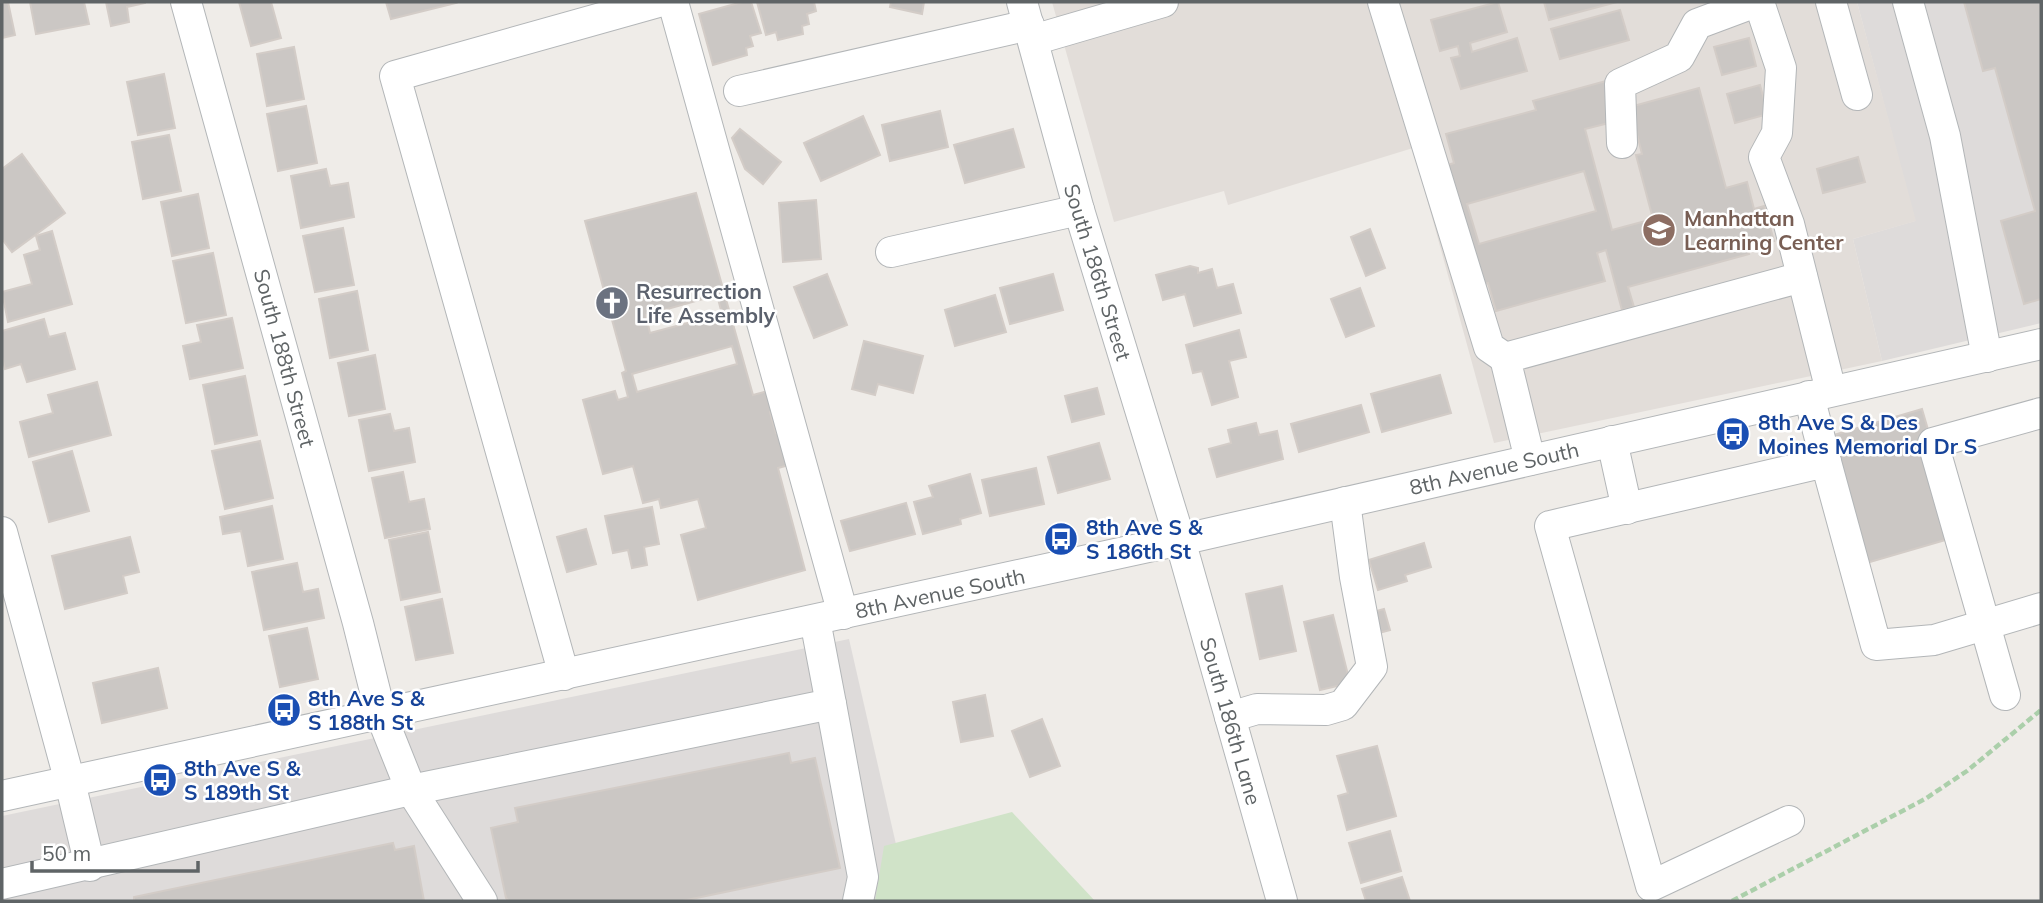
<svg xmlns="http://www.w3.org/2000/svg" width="2043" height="903" viewBox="0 0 2043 903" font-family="Mulish,sans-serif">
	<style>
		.industrial { fill: #dedbda }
		.education { fill: #e2ddd9 }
		.green { fill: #d0e3c8 }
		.building { fill: #cbc7c4; stroke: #d3ccc7; stroke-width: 2; fill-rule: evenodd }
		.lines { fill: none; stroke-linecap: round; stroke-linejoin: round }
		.minor-casing { stroke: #b3b6b8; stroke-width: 32 }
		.path { stroke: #abcfaa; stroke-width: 4.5; stroke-dasharray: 7 3.5; stroke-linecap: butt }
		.minor { stroke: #fff; stroke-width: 30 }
		.labels { text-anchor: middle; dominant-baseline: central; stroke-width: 5; stroke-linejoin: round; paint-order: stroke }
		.education-label { font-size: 21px; font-weight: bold; fill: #785e54; stroke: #fff; text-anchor: start }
		.street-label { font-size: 21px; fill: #5f6466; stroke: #fff }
		.worship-label { font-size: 21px; font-weight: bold; fill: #5b616d; stroke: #fff; text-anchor: start }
		.transit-label { font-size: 21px; font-weight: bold; fill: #164399; stroke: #fff; text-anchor: start }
	</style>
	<rect width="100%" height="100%" fill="#efece8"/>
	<g class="industrial">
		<polygon points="1857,2 2041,2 2041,323 1882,361 1853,239 1915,221"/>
		<polygon points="849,639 909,901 2,901 2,816"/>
	</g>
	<polygon class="education" points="1052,2 1857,2 1916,221 1853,239 1882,361 1494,443 1413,148 1228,205 1224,191 1114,222"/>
	<polygon class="green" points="1012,812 1095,901 875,901 884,846"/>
	<g class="building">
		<polygon points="8,2 15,35 2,38 2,3"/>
		<polygon points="30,2 84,2 89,24 36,34"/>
		<polygon points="106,2 145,2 145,3 127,7 129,22 111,26"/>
		<polygon points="239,2 271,2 281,38 251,46"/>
		<polygon points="386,2 455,2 456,3 391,19"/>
		<polygon points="742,2 751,2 761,33 750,36 753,46 746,48 747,55 713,65 699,14"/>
		<polygon points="757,2 814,2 816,11 807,14 809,24 802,26 803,34 778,40 776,32 766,35"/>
		<polygon points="891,2 924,2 922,14 890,7"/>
		<polygon points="1498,2 1507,32 1470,43 1472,52 1517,38 1527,71 1461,89 1451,58 1460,56 1458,46 1440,51 1431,20"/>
		<polygon points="1544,2 1617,2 1549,20"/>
		<polygon points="1964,2 2041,2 2041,299 2024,304 2001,221 2035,211 1995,68 1983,71"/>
		<polygon points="1620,10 1629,40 1560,59 1551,29"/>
		<polygon points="1749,38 1756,66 1722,75 1714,47"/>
		<polygon points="294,47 304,99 267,106 257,54"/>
		<polygon points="164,74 175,128 138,135 127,82"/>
		<path d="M1606 81 1611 101 1613 122 1585 129 1612 230 1653 219 1636 155 1642 154 1630 107 1699 88 1726 188 1747 182 1754 209 1764 206 1774 241 1747 248 1749 254 1628 287 1634 307 1622 310 1606 250 1597 253 1605 281 1496 311 1488 283 1478 286 1445 166 1454 163 1446 134 1536 110 1533 101ZM1584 171 1596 211 1479 244 1467 204Z"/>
		<polygon points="1760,85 1768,114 1735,123 1727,94"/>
		<polygon points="306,106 317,163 278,171 267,114"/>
		<polygon points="940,111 948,147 890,161 882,125"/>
		<polygon points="863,116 880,155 821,181 804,143"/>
		<polygon points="740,129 781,162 763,184 745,169 732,138"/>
		<polygon points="1013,129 1024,167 965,183 954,145"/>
		<polygon points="169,135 181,191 143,199 132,142"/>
		<polygon points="22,154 65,213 12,252 2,239 2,169"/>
		<polygon points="1858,157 1865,182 1823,193 1817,169"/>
		<polygon points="326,169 330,186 348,183 354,217 301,228 291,176"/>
		<path d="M696 193 753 395 771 390 775 410 770 412 776 433 781 432 789 465 778 468 805 570 698 600 681 535 706 528 698 499 661 508 659 499 643 503 633 466 603 474 583 400 615 391 618 400 628 397 622 373 626 371 585 221ZM717 295 722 314 650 333 646 315ZM732 346 737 364 637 392 632 374Z"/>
		<polygon points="198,194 209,248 172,256 161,202"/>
		<polygon points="816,200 821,259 783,262 779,203"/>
		<polygon points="343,228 354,285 315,292 303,236"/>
		<polygon points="1370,229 1385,268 1366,276 1351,237"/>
		<polygon points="52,231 72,304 8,322 2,292 32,284 24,255 40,250 36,236"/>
		<polygon points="213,253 226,315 186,323 173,261"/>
		<polygon points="1190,266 1198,268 1198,273 1212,269 1217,288 1233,284 1241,313 1194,326 1185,294 1163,300 1156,275"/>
		<polygon points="827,274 847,325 814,338 794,287"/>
		<polygon points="1053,274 1063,310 1010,324 1000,288"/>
		<polygon points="1360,288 1374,326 1346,337 1331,299"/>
		<polygon points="357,291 368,350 330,358 319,299"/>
		<polygon points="995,295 1006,332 955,346 945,310"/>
		<polygon points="232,318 243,368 190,379 183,346 201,342 197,325"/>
		<polygon points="44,319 49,337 65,333 75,369 27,382 21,364 5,369 2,357 2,331"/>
		<polygon points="1239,330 1246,357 1229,361 1238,397 1212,405 1202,371 1193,373 1186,345"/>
		<polygon points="864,341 923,356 913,393 878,384 875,395 852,389"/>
		<polygon points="375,355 385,409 349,416 338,363"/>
		<polygon points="1440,375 1451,413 1382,432 1371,394"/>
		<polygon points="245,376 257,435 215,444 203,385"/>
		<polygon points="97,382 111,435 29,457 20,422 53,413 48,395"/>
		<polygon points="1097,388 1104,414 1072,422 1065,396"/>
		<polygon points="1361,405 1369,432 1299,452 1291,424"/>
		<polygon points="1922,409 1959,536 1863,564 1827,437"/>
		<polygon points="390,414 394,431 409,428 415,462 369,471 359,420"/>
		<polygon points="1256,423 1259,435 1277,431 1283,459 1217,477 1209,449 1231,443 1228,430"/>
		<polygon points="260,441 273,498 225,509 212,451"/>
		<polygon points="1099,443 1110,479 1058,493 1048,457"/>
		<polygon points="72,451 89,511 49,522 33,462"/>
		<polygon points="1036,468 1044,504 990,516 982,480"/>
		<polygon points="403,472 409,502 424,499 430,529 385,538 372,478"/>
		<polygon points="970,474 981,513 960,519 961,524 923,534 914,502 933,497 929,486"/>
		<polygon points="906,503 915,534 850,551 841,521"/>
		<polygon points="272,506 283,559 248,566 241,531 223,534 220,517"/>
		<polygon points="652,507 659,544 644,547 647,565 632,568 628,550 613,553 605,516"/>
		<polygon points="586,529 596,564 567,572 557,537"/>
		<polygon points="428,532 440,592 401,600 389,540"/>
		<polygon points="130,537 139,572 123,576 127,593 65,609 52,556"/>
		<polygon points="1424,543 1431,567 1405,575 1407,581 1378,590 1369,560"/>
		<polygon points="297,563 303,592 318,589 324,618 264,630 252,572"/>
		<polygon points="1282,586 1296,651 1260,659 1246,594"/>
		<polygon points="442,599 453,653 416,660 405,607"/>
		<polygon points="1384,609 1390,630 1379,633 1373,612"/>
		<polygon points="1333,615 1350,683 1320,690 1304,622"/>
		<polygon points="307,628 318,679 280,687 269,636"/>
		<polygon points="158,668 167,708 102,723 93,683"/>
		<polygon points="985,695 993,736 961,742 953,702"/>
		<polygon points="1042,719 1060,766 1030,777 1012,731"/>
		<polygon points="1377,746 1396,816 1347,830 1338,796 1348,793 1337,756"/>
		<polygon points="789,753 791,763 815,758 840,868 682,901 509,901 506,898 491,828 518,822 515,808"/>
		<polygon points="1390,831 1401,871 1361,883 1349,843"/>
		<polygon points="393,843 395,850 414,846 424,901 134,901 134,897"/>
		<polygon points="1402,877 1410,901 1366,901 1362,889"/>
	</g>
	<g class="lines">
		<g class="minor-casing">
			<g id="minor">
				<polyline points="186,2 358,623 381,715 411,790 482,901"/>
				<polyline points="673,2 843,614"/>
				<polyline points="1022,2 1079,210 1180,540 1282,901"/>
				<polyline points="1383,2 1489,347 1505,358"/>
				<polyline points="1759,2 1781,68 1777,133 1764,157 1789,224 1831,391"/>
				<polyline points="1831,2 1857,95"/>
				<polyline points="1908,2 1945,136 1987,357"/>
				<polyline points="1033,40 1163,2"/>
				<polyline points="739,91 1029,25"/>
				<polyline points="1622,143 1620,84 1679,57 1697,24 1756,2"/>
				<polyline points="891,252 1079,210"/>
				<polyline points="1809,396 1826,462"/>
				<polyline points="1612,441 1627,509"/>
				<polyline points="1530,460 1505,358 1802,277"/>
				<polyline points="2,532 70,782 90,866"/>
				<polyline points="564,675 395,76 658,2"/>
				<polyline points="2005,695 1933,443 2041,413"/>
				<polyline points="831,704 863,877 858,901"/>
				<polyline points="1230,717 1257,709 1326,710 1343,705 1372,667 1355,577 1345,502"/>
				<polyline points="2,796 1180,540 2041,344"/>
				<polyline points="1789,821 1651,886 1550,526 1826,462 1876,645 1934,640 2041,608"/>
				<polyline points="2,884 411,790 831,704 815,620"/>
			</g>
		</g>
		<polyline class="path" points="1732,901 1925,799 1967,771 2041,710"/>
		<use href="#minor" class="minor"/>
	</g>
	<defs>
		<g id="school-disc" transform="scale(1.75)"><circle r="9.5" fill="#8d6e63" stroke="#fff"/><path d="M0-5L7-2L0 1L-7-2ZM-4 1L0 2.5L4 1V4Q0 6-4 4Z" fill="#fff"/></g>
		<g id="church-disc" transform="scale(1.75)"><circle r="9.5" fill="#6b7280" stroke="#fff"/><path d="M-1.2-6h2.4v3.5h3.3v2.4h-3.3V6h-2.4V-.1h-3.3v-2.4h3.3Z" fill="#fff"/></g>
		<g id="bus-disc" transform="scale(1.75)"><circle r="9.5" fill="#1a4fb4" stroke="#fff"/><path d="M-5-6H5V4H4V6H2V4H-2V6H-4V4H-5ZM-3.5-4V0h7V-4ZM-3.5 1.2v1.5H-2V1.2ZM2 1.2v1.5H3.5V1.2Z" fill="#fff"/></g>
	</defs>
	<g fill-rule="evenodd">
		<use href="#school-disc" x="1659" y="230"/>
		<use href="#church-disc" x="612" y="303"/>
		<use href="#bus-disc" x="1733" y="434"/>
		<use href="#bus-disc" x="1061" y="539"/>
		<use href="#bus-disc" x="284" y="710"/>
		<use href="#bus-disc" x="160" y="780"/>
	</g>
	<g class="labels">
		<g class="education-label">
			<text x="1684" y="218">Manhattan<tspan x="1684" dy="24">Learning Center</tspan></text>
		</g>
		<g class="street-label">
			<text transform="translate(1098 272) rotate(73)">South 186th Street</text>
			<text transform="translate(285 358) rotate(75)">South 188th Street</text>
			<text transform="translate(1494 468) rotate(-13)">8th Avenue South</text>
			<text transform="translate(940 593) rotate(-12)">8th Avenue South</text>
			<text transform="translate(1231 721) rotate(74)">South 186th Lane</text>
		</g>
		<g class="worship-label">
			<text x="636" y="291">Resurrection<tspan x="636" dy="24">Life Assembly</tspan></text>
		</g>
		<g class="transit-label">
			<text x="1758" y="422">8th Ave S &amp; Des<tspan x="1758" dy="24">Moines Memorial Dr S</tspan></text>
			<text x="1086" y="527">8th Ave S &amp;<tspan x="1086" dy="24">S 186th St</tspan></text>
			<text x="308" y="698">8th Ave S &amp;<tspan x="308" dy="24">S 188th St</tspan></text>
			<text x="184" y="768">8th Ave S &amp;<tspan x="184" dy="24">S 189th St</tspan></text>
		</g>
	</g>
	<rect width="2043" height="903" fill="none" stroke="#5f6466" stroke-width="7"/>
	<path d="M32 861v10h166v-10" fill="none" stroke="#5f6466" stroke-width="3.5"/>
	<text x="42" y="861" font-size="21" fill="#5f6466" stroke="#ffffff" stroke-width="5" paint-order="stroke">50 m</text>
</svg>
